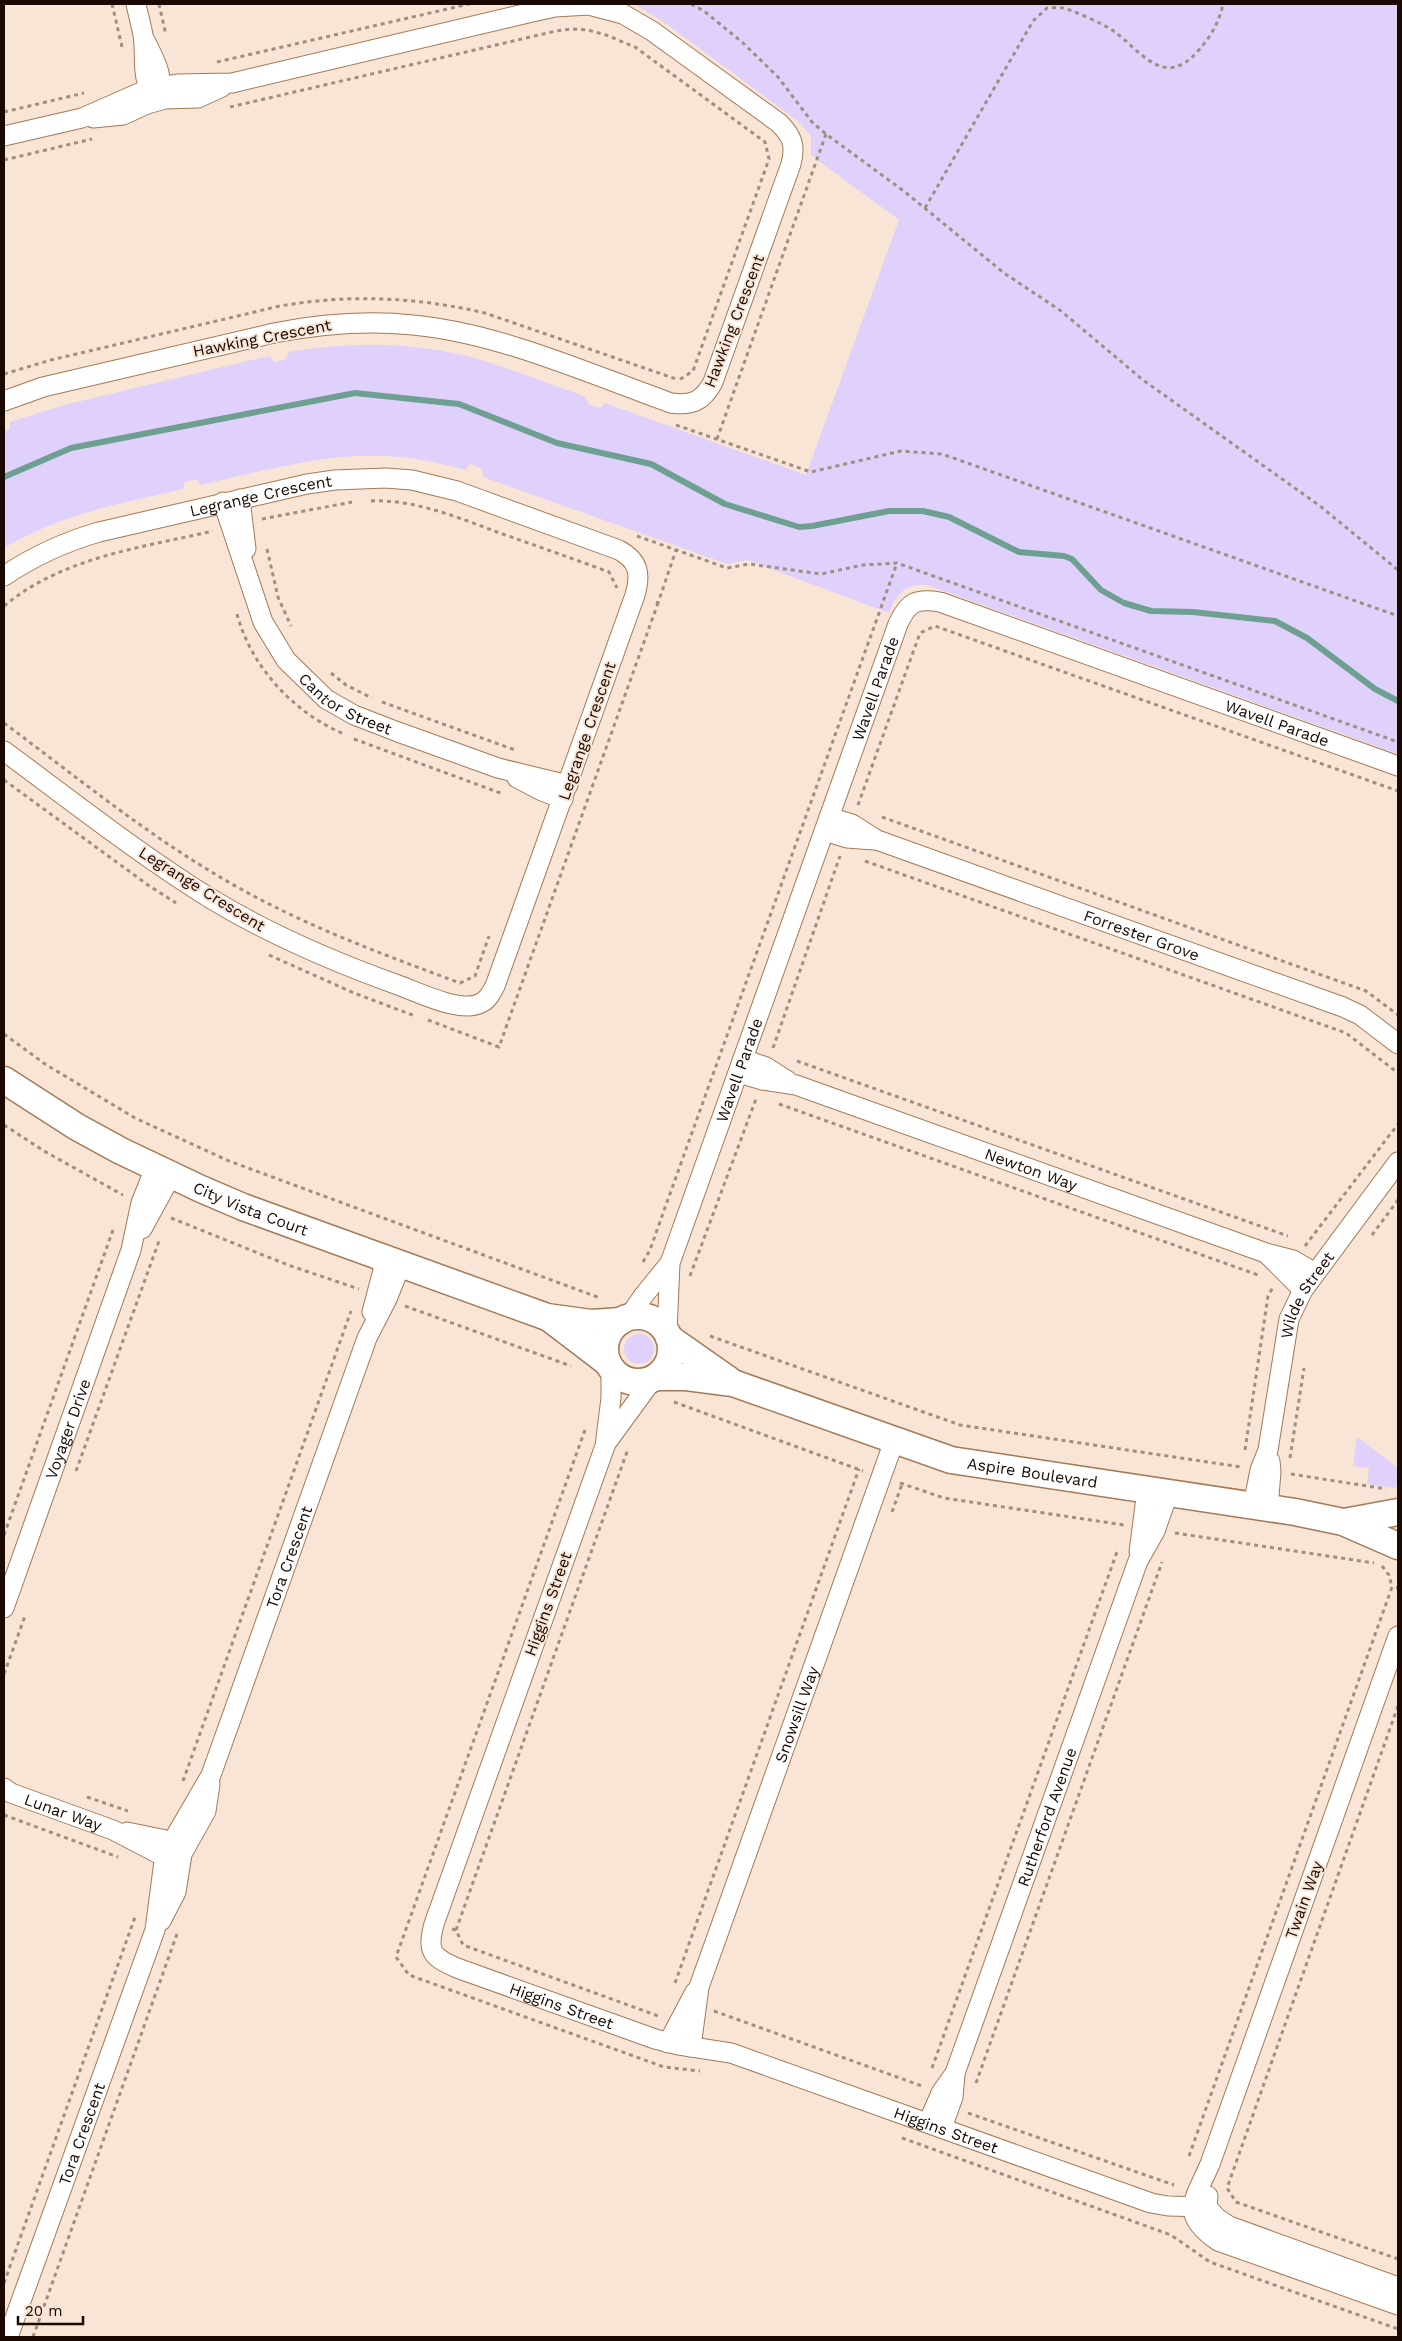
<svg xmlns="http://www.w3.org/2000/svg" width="1402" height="2341" viewBox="0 0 1402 2341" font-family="'Work Sans',sans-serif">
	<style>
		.green { fill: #dfd1fc }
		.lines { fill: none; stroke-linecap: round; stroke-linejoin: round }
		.stream { stroke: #6ea092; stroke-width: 6 }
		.street-casing { stroke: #a57955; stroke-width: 21 }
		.secondary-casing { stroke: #a57955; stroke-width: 29 }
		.path { stroke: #a08e81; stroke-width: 3; stroke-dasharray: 4 4; stroke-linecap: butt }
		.street { stroke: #fff; stroke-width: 19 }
		.secondary { stroke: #fff; stroke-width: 26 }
		.labels { text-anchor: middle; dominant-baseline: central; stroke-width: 4; stroke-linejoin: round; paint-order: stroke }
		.street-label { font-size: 16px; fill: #190900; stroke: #f8e5d5 }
	</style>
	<rect width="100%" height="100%" fill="#f8e5d5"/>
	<g class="green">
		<path d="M634 4H1398V754L927 585C906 583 896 594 889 613L747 560 727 564 483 477 482 469 470 464 465 470C366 440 297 463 201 485L197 479 185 482 183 489C118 504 61 514 4 548V432L10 429V422L64 405 269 356 275 362 286 359 289 352C352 341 416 342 478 359 514 370 550 384 586 397L588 404 600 408 605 403 806 475 899 220 811 155V136L798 121 665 23Z"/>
		<circle cx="639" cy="1349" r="15"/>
		<polygon points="1357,1437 1398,1468 1398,1486 1393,1488 1367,1484 1369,1468 1353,1466"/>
	</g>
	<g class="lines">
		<polyline class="stream" points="4,477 71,448 355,393 459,404 557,443 651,464 725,504 799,527 812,526 889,511 923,511 949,517 1019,552 1064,556 1072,559 1101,590 1124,603 1151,611 1193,612 1275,621 1307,638 1375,689 1398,701"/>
		<g class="street-casing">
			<g id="street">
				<path d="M136 4C138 14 141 24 143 35 147 60 139 76 156 99"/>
				<path d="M146 42C156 64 164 73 158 98"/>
				<polyline points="93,118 123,115 147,104 165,99 198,98 222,87"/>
				<path d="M4 136 82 118 148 89 177 84 232 83 532 12 555 7 589 5 623 14 652 31 779 123C792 136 796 145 791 164L713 382C703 401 692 406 671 403 590 374 499 333 413 325 366 320 320 324 274 333L43 387 4 401"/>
				<polyline points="240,499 246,549"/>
				<path id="s1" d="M223 502 263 622 286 660 326 699 354 715 398 732 498 768 568 785"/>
				<path id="s2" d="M4 576C34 556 64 542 99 532L307 484 335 480 386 478 412 480 457 491 619 550C639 561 641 574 635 595L495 986C491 993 488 1000 481 1003 461 1014 418 992 398 985 334 962 271 935 213 900 140 855 72 801 4 751"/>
				<polyline points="517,778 542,791 563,799"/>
				<path id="s3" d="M829 817 852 824 877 840 1343 1007 1360 1015 1398 1044"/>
				<polyline points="824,831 847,838 874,840"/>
				<polyline points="743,1059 766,1067 788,1081"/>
				<path id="s4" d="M738 1073 762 1080 796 1085 1266 1253 1293 1260 1315 1273"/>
				<polyline points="142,1229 171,1176"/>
				<polyline points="1267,1254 1303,1290"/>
				<polyline points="372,1312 386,1259"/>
				<polyline points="628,1318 644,1295 670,1263"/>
				<path id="s5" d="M667 1332 670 1263 898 624C908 602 916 598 940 602L1398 766"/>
				<path id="s6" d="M611 1368V1398L605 1446 434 1924C427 1951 431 1957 457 1968L655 2039 679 2045 731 2053 1151 2203 1168 2206 1207 2207"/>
				<polyline points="607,1442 653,1379"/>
				<path id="s7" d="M1253 1506 1260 1470 1268 1450 1289 1319 1303 1290 1398 1162"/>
				<polyline points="1268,1508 1271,1472 1270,1461"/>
				<polyline points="1139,1552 1147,1490"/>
				<path id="s8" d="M4 1608 131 1250 141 1203 155 1168"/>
				<path d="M1398 1636 1210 2164C1194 2201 1179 2214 1218 2241L1398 2305"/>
				<path id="s9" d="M4 1788 11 1793 113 1830 159 1854H182"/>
				<polyline points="127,1832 166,1840 179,1852"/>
				<polyline points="161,1921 176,1892 182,1854 206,1811 210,1784"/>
				<polyline points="668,2043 695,1992"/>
				<path id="s10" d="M691 2047 699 1987 894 1441"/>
				<path id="s11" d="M928 2123 941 2093 955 2073 1138 1561 1155 1531 1168 1494"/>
				<polyline points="942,2128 953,2097 955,2074"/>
				<polyline points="1208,2196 1207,2207 1217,2218 1229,2226 1398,2287"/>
				<path id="s12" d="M8 2337 155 1930 164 1861 168 1849 211 1775 367 1338 387 1299 401 1264"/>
			</g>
		</g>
		<g class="secondary-casing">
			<g id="secondary">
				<path id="s13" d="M4 1080 77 1127 121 1151 201 1189 243 1207 547 1317 591 1323 621 1321"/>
				<circle cx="638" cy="1349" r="33"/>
				<polyline points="549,1318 608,1363"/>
				<polyline points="669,1338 729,1380"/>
				<path id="s14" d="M656 1377H686L733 1383 951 1460 1295 1512 1343 1522 1398 1546"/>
				<polyline points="1344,1522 1398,1512"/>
			</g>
		</g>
		<g class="path">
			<polyline points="112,4 122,47"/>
			<polyline points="159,4 166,35"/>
			<polyline points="691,4 704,11 743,43 778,77 812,122 826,134 905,192 1004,273 1061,311 1143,380 1320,506 1398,570"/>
			<polyline points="217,62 469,4"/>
			<polyline points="230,107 556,31 572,29 588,30 606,35 635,47 765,142 769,159 693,371 679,380"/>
			<polyline points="4,112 84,93"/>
			<polyline points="4,160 92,139"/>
			<path d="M925 208 1033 21 1047 8C1052 8 1058 7 1063 8 1073 10 1103 24 1112 30 1140 49 1163 91 1198 51 1211 36 1219 23 1223 4"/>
			<path d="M4 374 51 360 280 306C350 294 416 297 485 313L679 380"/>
			<polyline points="676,425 811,472 901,451 942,454 1398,616"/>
			<polyline points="717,439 826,134"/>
			<path d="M371 501C413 499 457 517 497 532 534 545 571 558 609 572L617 588"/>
			<polyline points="262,519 352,502"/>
			<polyline points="637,536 727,568 749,564 821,574 863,565 897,563 1398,742"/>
			<polyline points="267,549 278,597 291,626"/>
			<polyline points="656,602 658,603 676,550"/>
			<path d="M4 606C63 557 140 548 213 531"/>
			<path d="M237 614C251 667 294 713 344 734"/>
			<polyline points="331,673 346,685 372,698"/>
			<polyline points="382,702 515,750"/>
			<path d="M4 723C78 778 151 838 232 884 305 926 382 954 460 983L475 976 489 936"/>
			<polyline points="354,739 503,794"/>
			<polyline points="4,780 148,885 176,903"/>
			<polyline points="858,805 920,633 935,626 1398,791"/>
			<polyline points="882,817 1366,991 1398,1015"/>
			<polyline points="865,861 1346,1033 1398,1073"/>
			<polyline points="269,955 354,993 415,1016"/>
			<polyline points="428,1020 499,1047 658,603"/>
			<polyline points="4,1034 45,1064 135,1118 229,1161 600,1298"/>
			<polyline points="773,1048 840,856"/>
			<polyline points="797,1061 1288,1236"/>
			<polyline points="779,1104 1258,1275"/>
			<polyline points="4,1125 44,1151 123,1195"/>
			<polyline points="171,1218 288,1265 359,1289"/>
			<polyline points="1372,1235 1398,1200"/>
			<polyline points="1305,1246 1398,1124"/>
			<polyline points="643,1262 650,1250 662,1216 897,563"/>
			<polyline points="690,1276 756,1099"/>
			<polyline points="405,1306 571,1366"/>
			<polyline points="710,1336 960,1425 1241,1467"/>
			<polyline points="674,1402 863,1471"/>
			<polyline points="585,1430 396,1957 409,1975 664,2067 700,2071"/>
			<polyline points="1245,1450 1268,1296 1273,1287"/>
			<polyline points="1290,1458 1304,1368"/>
			<polyline points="76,1471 159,1241"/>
			<polyline points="1291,1474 1386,1489"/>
			<polyline points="900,1483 944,1498 1124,1525"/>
			<polyline points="892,1512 902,1484"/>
			<polyline points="1175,1533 1374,1563"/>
			<polyline points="4,1535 113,1230"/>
			<polyline points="1382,1566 1389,1575 1392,1587"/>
			<polyline points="4,1674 25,1616"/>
			<polyline points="1398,1706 1227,2188 1236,2202 1398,2259"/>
			<polyline points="183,1781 351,1311"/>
			<polyline points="87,1797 128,1811"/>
			<polyline points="4,1815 118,1857"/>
			<polyline points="452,1929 456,1930 463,1945 661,2017"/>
			<polyline points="456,1930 628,1449"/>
			<polyline points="675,1983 859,1469"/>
			<polyline points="714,2011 922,2086"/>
			<polyline points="932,2068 1118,1549"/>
			<polyline points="976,2083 1162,1562"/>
			<polyline points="968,2113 1174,2185"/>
			<polyline points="902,2138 1171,2235 1210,2262 1398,2329"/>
			<polyline points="1189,2156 1392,1587 1398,1588"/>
			<polyline points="4,2283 135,1917"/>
			<polyline points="33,2337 177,1934"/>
		</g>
		<use href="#street" class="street"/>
		<use href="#secondary" class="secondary"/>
	</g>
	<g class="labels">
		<g class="street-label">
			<text transform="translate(734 321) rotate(-69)">Hawking Crescent</text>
			<text transform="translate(262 338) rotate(-11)">Hawking Crescent</text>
			<text stroke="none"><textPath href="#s2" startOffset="271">Legrange Crescent</textPath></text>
			<text stroke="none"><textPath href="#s5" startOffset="679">Wavell Parade</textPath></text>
			<text stroke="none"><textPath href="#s1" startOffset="246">Cantor Street</textPath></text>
			<text stroke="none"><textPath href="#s5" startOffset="1159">Wavell Parade</textPath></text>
			<text transform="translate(587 731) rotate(-71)">Legrange Crescent</text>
			<text transform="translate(202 889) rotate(32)">Legrange Crescent</text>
			<text stroke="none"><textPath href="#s3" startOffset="335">Forrester Grove</textPath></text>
			<text stroke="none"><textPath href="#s5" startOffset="274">Wavell Parade</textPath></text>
			<text stroke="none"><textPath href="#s4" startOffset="309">Newton Way</textPath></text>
			<text stroke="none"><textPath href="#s13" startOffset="279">City Vista Court</textPath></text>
			<text stroke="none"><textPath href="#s7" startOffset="220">Wilde Street</textPath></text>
			<text stroke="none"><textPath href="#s8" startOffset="190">Voyager Drive</textPath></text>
			<text stroke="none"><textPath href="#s14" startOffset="391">Aspire Boulevard</textPath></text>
			<text stroke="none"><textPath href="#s12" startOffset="832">Tora Crescent</textPath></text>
			<text transform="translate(548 1604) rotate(-70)">Higgins Street</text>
			<text stroke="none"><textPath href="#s10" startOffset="350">Snowsill Way</textPath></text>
			<text stroke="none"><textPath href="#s9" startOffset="64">Lunar Way</textPath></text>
			<text stroke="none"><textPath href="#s11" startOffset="329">Rutherford Avenue</textPath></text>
			<text transform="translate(1304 1900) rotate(-70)">Twain Way</text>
			<text stroke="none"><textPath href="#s6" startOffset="755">Higgins Street</textPath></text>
			<text stroke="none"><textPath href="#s6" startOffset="1160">Higgins Street</textPath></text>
			<text stroke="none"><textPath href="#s12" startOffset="216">Tora Crescent</textPath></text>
		</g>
	</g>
	<rect width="1402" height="2341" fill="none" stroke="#190900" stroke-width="10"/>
	<path d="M18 2316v8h65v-8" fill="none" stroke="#190900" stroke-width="2.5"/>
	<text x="25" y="2316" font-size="15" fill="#190900" stroke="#f8e5d5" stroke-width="4" paint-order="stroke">20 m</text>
</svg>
